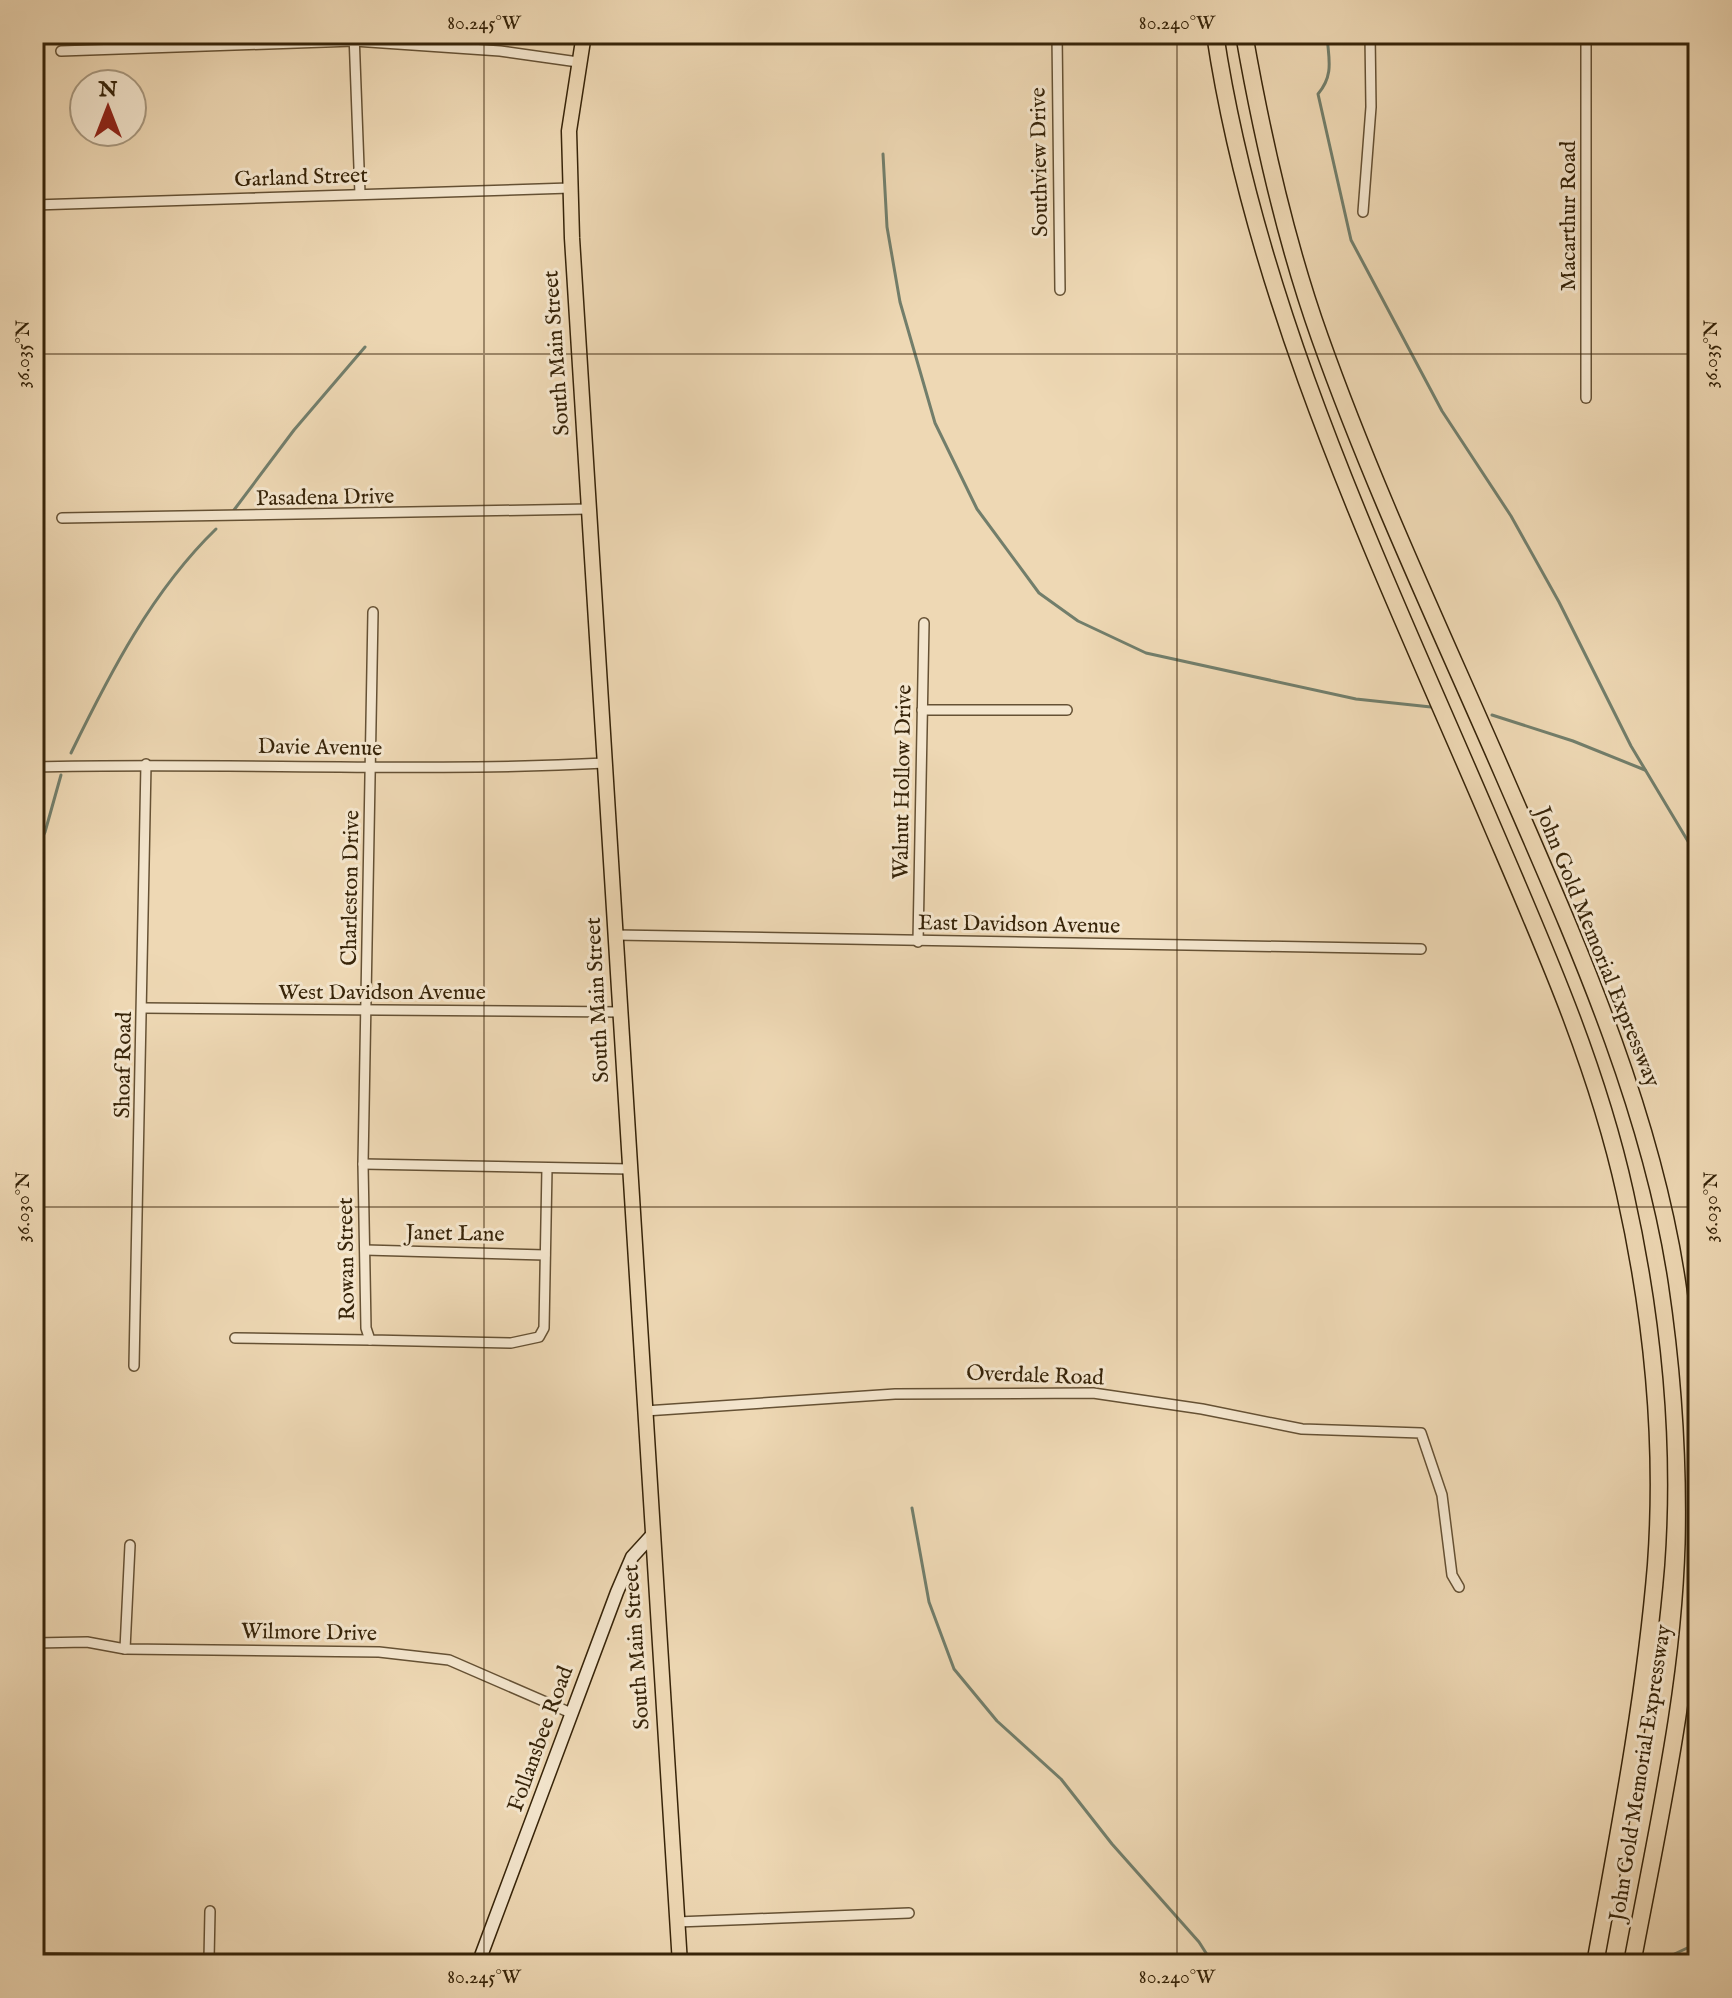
<svg xmlns="http://www.w3.org/2000/svg" width="1732" height="1998" viewBox="0 0 1732 1998" font-family="'IM FELL English',serif">
	<style>
		.lines { fill: none; stroke-linecap: round; stroke-linejoin: round }
		.stream { stroke: #727e6b; stroke-width: 3 }
		.street-casing { stroke: #655134; stroke-width: 12 }
		.secondary-casing { stroke: #372409; stroke-width: 15 }
		.primary-casing { stroke: #372409; stroke-width: 17 }
		.highway-casing { stroke: #372409; stroke-width: 19 }
		.street { stroke: #f4e6ce; stroke-width: 9 }
		.secondary { stroke: #f4e6ce; stroke-width: 12 }
		.primary { stroke: #eed8b4; stroke-width: 14 }
		.highway { stroke: #eed8b4; stroke-width: 16 }
		.ticks { fill: none; stroke: #372409; stroke-width: 2; stroke-opacity: 0.45 }
		.labels { text-anchor: middle; dominant-baseline: central; stroke-width: 6; stroke-linejoin: round; paint-order: stroke }
		.street-label { font-size: 22px; fill: #372409; stroke: #f4e6ce }
		.neatline { fill: none; stroke: #372409; stroke-width: 3 }
		.ticks-label { font-size: 20px; text-anchor: middle; fill: #372409 }
	</style>
	<rect width="100%" height="100%" fill="#eed8b4"/>
	<filter id="stains"><feTurbulence type="fractalNoise" baseFrequency=".0025" numOctaves="4"/><feColorMatrix values="0 0 0 0 .2 0 0 0 0 .09 0 0 0 0 .02 0 0 0 .5 -.17"/></filter>
	<radialGradient id="worn" r=".72"><stop offset=".6" stop-color="#630" stop-opacity="0"/><stop offset="1" stop-color="#630" stop-opacity=".3"/></radialGradient>
	<g class="lines">
		<g class="stream">
			<path d="M1327 34C1328 57 1335 74 1318 94L1351 240 1442 411 1511 516 1559 602 1631 746 1698 858"/>
			<polyline points="883,154 887,227 900,302 935,423 977,509 1039,593 1078,621 1146,653 1356,699 1431,707"/>
			<polyline points="234,510 294,430 365,347"/>
			<polyline points="1492,715 1573,741 1645,770"/>
			<path d="M71 753C110 673 152 591 216 529"/>
			<polyline points="34,854 45,832 61,775"/>
			<polyline points="912,1508 929,1602 954,1669 997,1721 1061,1779 1112,1844 1199,1942 1213,1964"/>
			<polyline points="1653,1964 1698,1943"/>
		</g>
		<g class="street-casing">
			<g id="street">
				<polyline points="354,34 360,194"/>
				<polyline points="1057,34 1060,290"/>
				<polyline points="1586,34 1586,398"/>
				<polyline points="61,51 354,41 500,51 578,62"/>
				<polyline points="34,205 570,188"/>
				<polyline points="1363,212 1371,107 1370,34"/>
				<polyline points="62,518 589,509"/>
				<polyline points="373,612 363,1164 366,1328 370,1340 511,1343 539,1337 544,1328 547,1168"/>
				<polyline points="922,710 1067,710"/>
				<path d="M34 767C224 762 415 773 605 763"/>
				<polyline points="616,935 1421,949"/>
				<polyline points="918,942 924,623"/>
				<polyline points="143,1008 620,1012"/>
				<polyline points="363,1164 630,1169"/>
				<polyline points="365,1250 545,1255"/>
				<polyline points="235,1338 370,1340"/>
				<polyline points="134,1366 146,764"/>
				<polyline points="645,1411 895,1394 1093,1393 1202,1409 1302,1429 1421,1433 1442,1495 1452,1575 1459,1587"/>
				<polyline points="35,1643 87,1642 125,1649 379,1652 449,1660 571,1713"/>
				<polyline points="125,1649 130,1545"/>
				<polyline points="677,1922 909,1913"/>
				<polyline points="34,1958 262,1960"/>
				<polyline points="209,1959 210,1911"/>
			</g>
		</g>
		<g class="secondary-casing">
			<polyline id="secondary" points="478,1964 617,1592 632,1557 653,1534"/>
		</g>
		<g class="primary-casing">
			<polyline id="primary" points="584,34 569,131 572,238 680,1964"/>
		</g>
		<g class="highway-casing">
			<g id="highway">
				<path d="M1215 34C1256 308 1379 562 1487 814 1540 938 1596 1061 1625 1193 1652 1314 1665 1441 1656 1565 1645 1698 1619 1832 1595 1964"/>
				<path d="M1244 34C1262 136 1285 240 1320 338 1373 487 1441 631 1504 776 1575 940 1650 1104 1677 1282 1690 1369 1696 1456 1694 1544 1690 1685 1658 1825 1632 1964"/>
			</g>
		</g>
		<use href="#street" class="street"/>
		<use href="#secondary" class="secondary"/>
		<use href="#primary" class="primary"/>
		<use href="#highway" class="highway"/>
	</g>
	<path class="ticks" d="M484 34V1964M1177 34V1964M34 354H1698M34 1207H1698"/>
	<g class="labels">
		<g class="street-label">
			<text transform="translate(1040 162) rotate(-91)">Southview Drive</text>
			<text transform="translate(301 178) rotate(-2)">Garland Street</text>
			<text transform="translate(1569 216) rotate(-90)">Macarthur Road</text>
			<text transform="translate(557 353) rotate(-94)">South Main Street</text>
			<text transform="translate(325 498) rotate(-1)">Pasadena Drive</text>
			<text transform="translate(320 748) rotate(1)">Davie Avenue</text>
			<text transform="translate(903 782) rotate(-89)">Walnut Hollow Drive</text>
			<text transform="translate(351 888) rotate(-89)">Charleston Drive</text>
			<text transform="translate(1019 925) rotate(1)">East Davidson Avenue</text>
			<text transform="translate(1597 947) rotate(68)">John Gold Memorial Expressway</text>
			<text x="382" y="993">West Davidson Avenue</text>
			<text transform="translate(598 1000) rotate(-93)">South Main Street</text>
			<text transform="translate(124 1065) rotate(-89)">Shoaf Road</text>
			<text transform="translate(455 1234) rotate(1)">Janet Lane</text>
			<text transform="translate(347 1259) rotate(-91)">Rowan Street</text>
			<text transform="translate(1035 1376) rotate(2)">Overdale Road</text>
			<text transform="translate(309 1633) rotate(1)">Wilmore Drive</text>
			<text transform="translate(637 1647) rotate(-94)">South Main Street</text>
			<text transform="translate(541 1739) rotate(-70)">Follansbee Road</text>
			<text transform="translate(1641 1773) rotate(-81)">John Gold Memorial Expressway</text>
		</g>
	</g>
	<rect width="1732" height="1998" fill="none" stroke="#eed8b4" stroke-width="88"/>
	<g transform="translate(108 108)"><circle r="38" fill="#f4e6ce" stroke="#a8987f" stroke-width="2"/>
	<path d="M0-6L14 30L0 20L-14 30Z" fill="#8f2418"/>
	<text y="-12" font-size="22" font-weight="bold" text-anchor="middle" fill="#372409">N</text>
	</g>
	<rect x="44" y="44" width="1644" height="1910" class="neatline"/>
	<g class="ticks-label">
		<text x="484" y="29">80.245°W</text>
		<text x="1177" y="29">80.240°W</text>
		<text transform="translate(22 354) rotate(-90)" y="7">36.035°N</text>
		<text transform="translate(1710 354) rotate(-90)" y="7">36.035°N</text>
		<text transform="translate(22 1207) rotate(-90)" y="7">36.030°N</text>
		<text transform="translate(1710 1207) rotate(-90)" y="7">36.030°N</text>
		<text x="484" y="1983">80.245°W</text>
		<text x="1177" y="1983">80.240°W</text>
	</g>
	<rect width="100%" height="100%" filter="url(#stains)"/>
	<rect width="100%" height="100%" fill="url(#worn)"/>
</svg>
